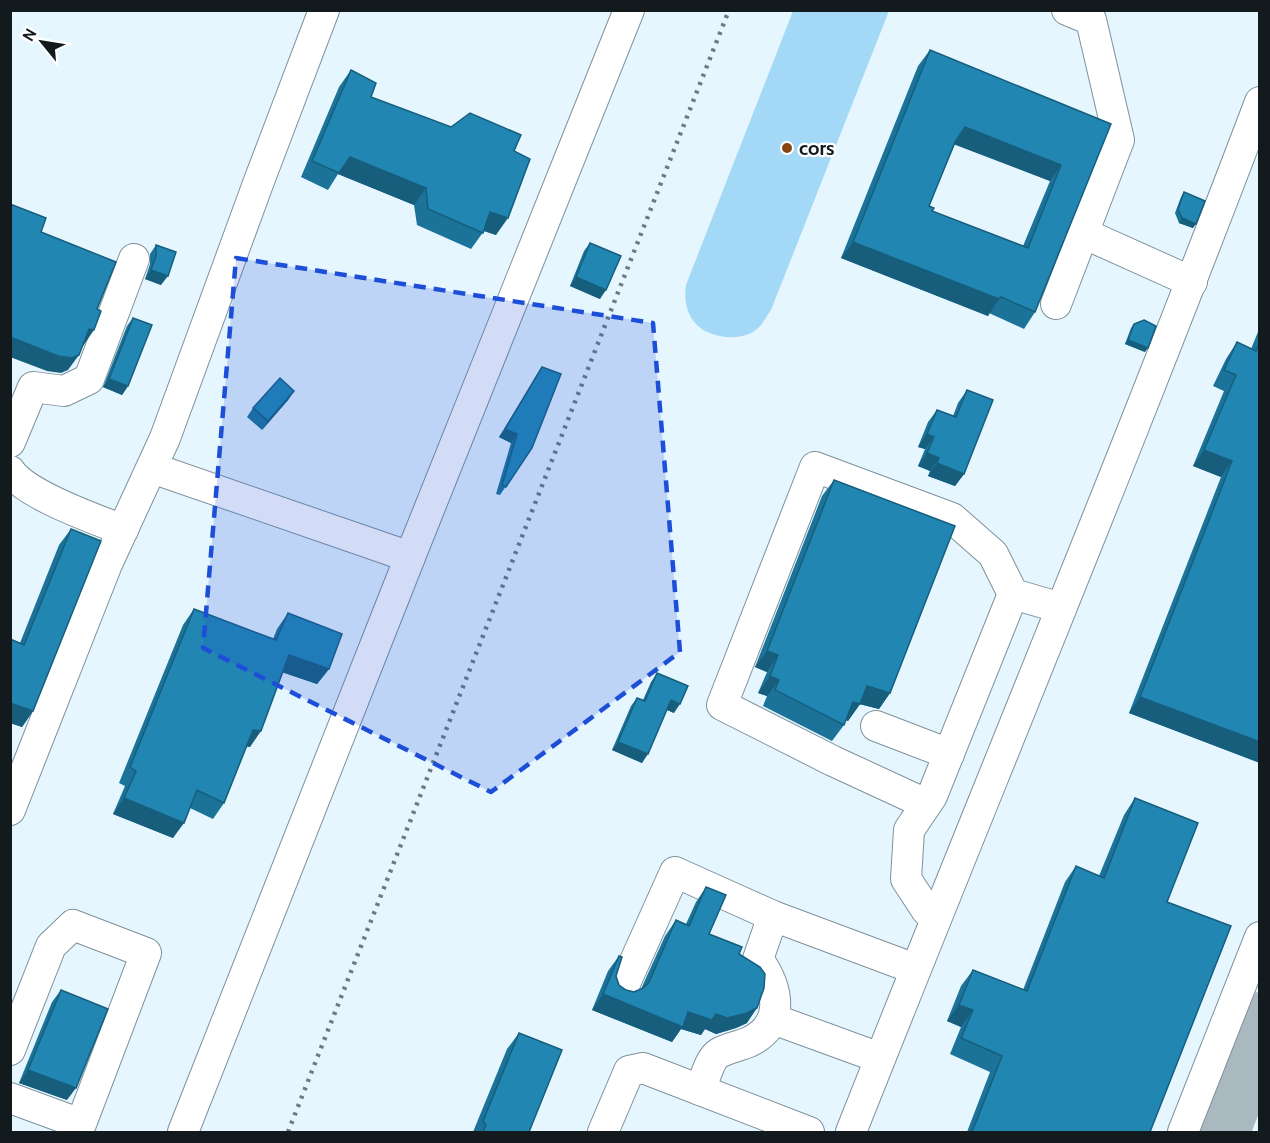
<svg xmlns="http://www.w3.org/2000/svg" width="1270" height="1143" viewBox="0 0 1270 1143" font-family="Cabin,sans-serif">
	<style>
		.green { fill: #a3d9f7 }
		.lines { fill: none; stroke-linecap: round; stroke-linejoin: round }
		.taxiway { stroke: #aab8c0; stroke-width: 64 }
		.minor-casing { stroke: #7e919c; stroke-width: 32 }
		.minor { stroke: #fff; stroke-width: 30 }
		.rail { stroke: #6f7a80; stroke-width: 4.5; stroke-dasharray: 3 6; stroke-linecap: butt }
		.wall { fill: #1c7399; fill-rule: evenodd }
		.shaded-wall { fill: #175e7d }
		.building { fill: #2186b2; stroke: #175e7d; stroke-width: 1.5; fill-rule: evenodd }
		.marked { fill: #1d4ed8; fill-opacity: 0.2; stroke: #1d4ed8; stroke-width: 4.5; stroke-dasharray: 12 8; stroke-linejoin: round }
		.poi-dot { fill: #854411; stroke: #fff; stroke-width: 2 }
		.labels { text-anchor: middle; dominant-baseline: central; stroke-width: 4.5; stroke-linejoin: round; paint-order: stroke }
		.poi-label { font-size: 20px; font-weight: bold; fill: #131a1e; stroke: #fff; text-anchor: start }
	</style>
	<rect width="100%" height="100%" fill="#e5f6ff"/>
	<path class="green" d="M793 11H889L771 310C767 315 763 324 757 329 742 342 710 339 696 324 686 313 684 299 686 285Z"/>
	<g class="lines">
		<polyline class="taxiway" points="1217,1132 1260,1024"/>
		<g class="minor-casing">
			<g id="minor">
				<polyline points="1083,233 1192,282"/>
				<polyline points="1056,304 1119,140 1091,20 1067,10"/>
				<polyline points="10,442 33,387 64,391 89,379 134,259"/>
				<polyline points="152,468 410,557"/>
				<path d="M10 471C26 495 95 519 123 530"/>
				<polyline points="876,726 949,754"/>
				<polyline points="926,804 833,761 722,705 815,467 952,518 993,554 1013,594"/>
				<polyline points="10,810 107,564 165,438 259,181 324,10"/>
				<polyline points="937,915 927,911 906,879 909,830 932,796 1013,594 1061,608"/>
				<polyline points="622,990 675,872 773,916 915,969"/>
				<polyline points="773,1019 880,1058"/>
				<polyline points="10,1050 51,946 73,925 146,953 81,1124 10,1098"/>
				<path d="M700 1090C705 1080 709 1059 719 1053 728 1048 740 1046 749 1042 787 1024 778 987 758 959L773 916"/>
				<polyline points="183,1132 410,557 629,10"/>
				<polyline points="603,1132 629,1071 643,1068 809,1132"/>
				<path d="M851 1132C987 789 1129 448 1260 102"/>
				<polyline points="1183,1132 1260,937"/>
			</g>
		</g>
		<use href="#minor" class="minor"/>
		<polyline class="rail" points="288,1132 729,10"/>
	</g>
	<g class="wall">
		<path d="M930 50 1111 124 1035 312 1024 329 989 313 988 316 841 258 918 66ZM955 144 1050 181 1023 246 932 211 929 206Z"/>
		<polygon points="351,70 371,97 514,151 496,235 484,231 471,249 417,225 414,205 338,174 328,190 301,177 339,87"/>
		<polygon points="1184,192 1193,228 1179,223 1175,213 1181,197"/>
		<polygon points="590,243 600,299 570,286 584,251"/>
		<polygon points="156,245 161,285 145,279 150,264 150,254"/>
		<polygon points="133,318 128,386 122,395 103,387 127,326"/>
		<polygon points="1134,324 1145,352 1125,344 1131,328"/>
		<polygon points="1260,327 1260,763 1129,713 1221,477 1193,466 1224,391 1213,386 1226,359 1237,342 1251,349"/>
		<polygon points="542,367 532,448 500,495 496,494 511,443 499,437"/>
		<polygon points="967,390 964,474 955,486 928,476 930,471 918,466 925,449 918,447 928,422 937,410 953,416 958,403"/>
		<polygon points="294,391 288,400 262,430 247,417 253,408"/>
		<polygon points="834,480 890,693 879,709 860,704 848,721 846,720 844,725 832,741 763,706 767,696 758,693 767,672 755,667 822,496"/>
		<polygon points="71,529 33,711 22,727 10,723 10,639 20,643 59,545"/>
		<polygon points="194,609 273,639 277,629 288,613 329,669 317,684 283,672 250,747 247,746 224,803 213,819 190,808 173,838 113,814 125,786 119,783 183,625"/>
		<polygon points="657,673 674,713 667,710 642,763 612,750 631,706 637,698 643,700 651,682"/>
		<polygon points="1135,798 1167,902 1150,1132 967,1132 990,1072 950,1054 961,1027 947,1021 961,986 973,970 1023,990 1065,882 1076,866 1099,876 1124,815"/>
		<polygon points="706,887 709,934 739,954 747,1023 736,1028 716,1034 705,1029 701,1035 681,1029 672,1042 592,1010 608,971 619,956 616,976 619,985 626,990 634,992 641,989 665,936 676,920 686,924 696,902"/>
		<polygon points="61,990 67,1100 19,1083 52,1002"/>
		<polygon points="519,1033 529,1132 473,1132 507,1049"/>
	</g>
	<g class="shaded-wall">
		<polygon points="965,127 1061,165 1050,181 953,144"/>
		<polygon points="350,157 426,188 414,205 338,174"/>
		<polygon points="490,212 508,218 496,235 478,229"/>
		<polygon points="1182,218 1196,224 1193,228 1179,223"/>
		<polygon points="853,242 999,299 988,316 841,258"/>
		<polygon points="151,270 168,276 161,285 145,279"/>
		<polygon points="576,277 606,290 600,299 570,286"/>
		<polygon points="89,329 94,330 83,346 79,344"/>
		<polygon points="10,337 79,355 68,370 61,373 47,371 10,357"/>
		<polygon points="1128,340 1148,348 1145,352 1125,344"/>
		<polygon points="109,379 128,386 122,395 103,387"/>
		<polygon points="294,391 288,400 262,430 268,421"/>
		<polygon points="505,429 517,434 511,443 499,437"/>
		<polygon points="927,434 934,437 925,449 918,447"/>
		<polygon points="1204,450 1232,461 1221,477 1193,466"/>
		<polygon points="927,453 939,458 930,471 918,466"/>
		<polygon points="937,463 964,474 955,486 928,476"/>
		<polygon points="767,651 778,655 767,672 755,667"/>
		<polygon points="289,655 329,669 317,684 278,671"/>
		<polygon points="770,676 779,680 767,696 758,693"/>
		<polygon points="867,686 890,693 879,709 855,703"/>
		<polygon points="1140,697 1260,742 1260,763 1129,713"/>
		<polygon points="671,700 680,704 674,713 665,709"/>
		<polygon points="853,702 860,704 848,721 841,718"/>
		<polygon points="10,703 33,711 22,727 10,723"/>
		<polygon points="253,730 261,731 250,747 242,746"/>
		<polygon points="618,742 648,754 642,763 612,750"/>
		<polygon points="124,798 184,823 173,838 113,814"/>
		<polygon points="603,994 716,1014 757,1008 747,1023 736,1028 716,1034 705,1029 701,1035 681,1029 672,1042 592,1010"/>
		<polygon points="959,1005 973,1010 961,1027 947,1021"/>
		<polygon points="28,1070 76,1088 67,1100 19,1083"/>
	</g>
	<g class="building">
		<path d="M930 50 1111 124 1035 312 1001 297 999 299 853 242ZM965 127 1061 165 1028 248 932 211 934 208 929 206 955 142Z"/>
		<polygon points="351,70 376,83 371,97 451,127 470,113 521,135 514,151 530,159 508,218 490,212 483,233 428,209 426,188 350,157 339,173 312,161"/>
		<polygon points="1184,192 1205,201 1196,224 1182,218 1178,209"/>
		<polygon points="10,204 46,218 41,232 116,262 97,309 101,311 94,330 89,329 79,355 72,358 58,356 10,337"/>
		<polygon points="590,243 621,256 606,290 576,277"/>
		<polygon points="156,245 176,252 168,276 151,270 156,256"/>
		<polygon points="133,318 152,325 128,386 109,379"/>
		<polygon points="1144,320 1156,326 1148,348 1128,340 1134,324"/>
		<polygon points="1260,341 1260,742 1140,697 1232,461 1204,450 1236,375 1224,370 1237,342 1256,351"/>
		<polygon points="542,367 561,374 532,448 506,487 502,485 517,434 505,429"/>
		<polygon points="280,378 294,391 268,421 253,408"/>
		<polygon points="967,390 993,400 964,474 937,463 939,458 927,453 934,437 927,434 937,410 956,417"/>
		<polygon points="834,480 955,526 890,693 867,686 860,704 853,702 844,725 775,690 779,680 770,676 778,655 767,651"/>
		<polygon points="71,529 101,541 33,711 10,703 10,639 24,645"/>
		<polygon points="194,609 276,640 288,613 342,634 329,669 289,655 261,731 253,730 224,803 197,790 184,823 124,798 136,771 130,767"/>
		<polygon points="657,673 688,686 680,704 671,700 648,754 618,742 637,698 645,701"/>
		<polygon points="1135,798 1198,823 1167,902 1231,926 1150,1132 972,1132 1002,1056 961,1038 973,1010 959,1005 973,970 1027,991 1076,866 1104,878"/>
		<polygon points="706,887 726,895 709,934 742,947 739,954 760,967 765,974 764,988 757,1008 747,1013 727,1018 716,1014 712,1020 688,1012 683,1027 603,994 619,956 622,957 616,976 619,985 626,990 634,992 643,988 649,982 676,920 689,926"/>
		<polygon points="61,990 108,1009 76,1088 28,1070"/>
		<polygon points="519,1033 562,1050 529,1132 483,1132 486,1125 483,1121"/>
	</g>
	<path class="marked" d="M236 258 653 323 680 652 491 792 203 648Z"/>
	<circle class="poi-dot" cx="787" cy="148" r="6"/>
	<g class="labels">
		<g class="poi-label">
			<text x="799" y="148">cors</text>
		</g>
	</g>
	<rect width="1270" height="1143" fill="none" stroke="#131a1e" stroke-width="24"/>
	<g transform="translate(42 42) rotate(300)" stroke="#ffffff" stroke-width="4.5" paint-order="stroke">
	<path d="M0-4.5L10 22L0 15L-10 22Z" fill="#131a1e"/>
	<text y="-9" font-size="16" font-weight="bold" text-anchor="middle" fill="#131a1e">N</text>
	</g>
</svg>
